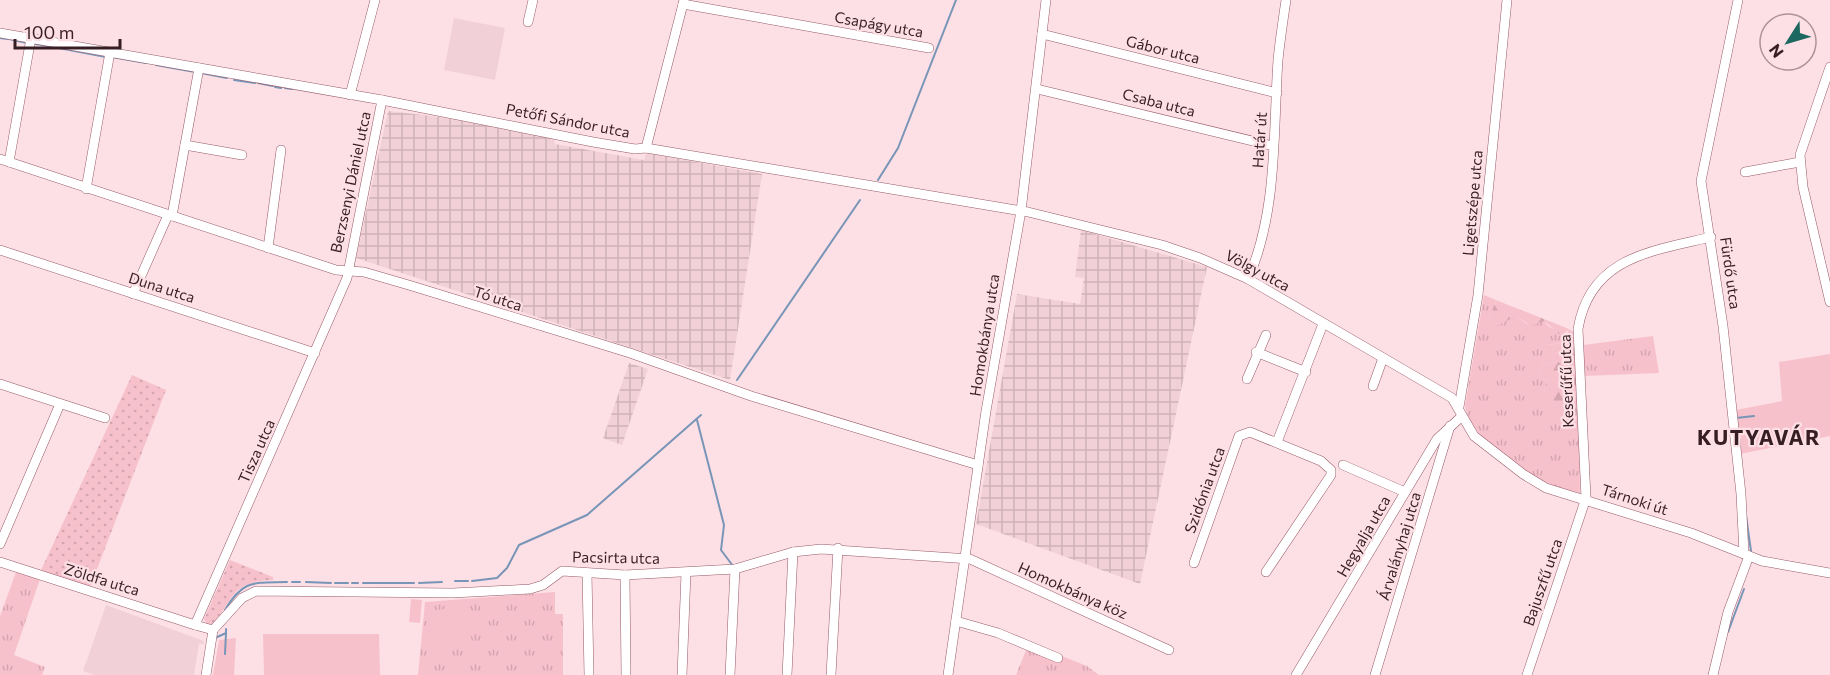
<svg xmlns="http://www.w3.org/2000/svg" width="1830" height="675" viewBox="0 0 1830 675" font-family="Commissioner,sans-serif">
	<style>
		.built { fill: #f1d1d7 }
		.industrial { fill: url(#industrial-grid) }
		.grass { fill: url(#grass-tufts) }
		.forest { fill: url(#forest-firs) }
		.park { fill: #f7c1cc }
		.garden { fill: url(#garden-dots) }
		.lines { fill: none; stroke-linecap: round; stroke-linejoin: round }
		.stream { stroke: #7895b7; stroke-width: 2 }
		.minor-casing { stroke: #975a68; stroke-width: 10 }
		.minor { stroke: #fff; stroke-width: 9 }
		.labels { text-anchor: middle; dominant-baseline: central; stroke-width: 4.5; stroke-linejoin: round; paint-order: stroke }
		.street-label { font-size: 15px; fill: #371e24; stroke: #fde0e5 }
		.district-label { font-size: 21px; font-weight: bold; letter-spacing: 1.5px; fill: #371e24; stroke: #fde0e5 }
	</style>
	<defs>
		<pattern id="industrial-grid" width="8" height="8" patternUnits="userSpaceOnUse" patternTransform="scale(1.5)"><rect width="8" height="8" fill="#f1d1d7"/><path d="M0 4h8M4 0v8" fill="none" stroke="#cfb3b8"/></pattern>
		<pattern id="grass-tufts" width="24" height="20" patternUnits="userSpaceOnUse" patternTransform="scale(1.5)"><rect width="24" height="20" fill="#f7c1cc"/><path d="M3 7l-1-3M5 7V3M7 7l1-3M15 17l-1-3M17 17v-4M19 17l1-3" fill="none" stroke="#d4a5af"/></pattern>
		<pattern id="forest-firs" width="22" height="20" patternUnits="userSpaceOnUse" patternTransform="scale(1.5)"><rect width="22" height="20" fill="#f7c1cc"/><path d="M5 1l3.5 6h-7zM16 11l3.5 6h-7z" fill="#d4a5af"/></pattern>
		<pattern id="garden-dots" width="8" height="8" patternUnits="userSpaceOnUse" patternTransform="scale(1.5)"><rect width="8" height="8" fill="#f7c1cc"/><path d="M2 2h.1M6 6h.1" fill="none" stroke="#d4a5af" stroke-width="1.8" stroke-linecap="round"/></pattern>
	</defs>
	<rect width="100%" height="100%" fill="#fde0e5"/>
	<g class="built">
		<polygon points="454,18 505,28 495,80 444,70"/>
		<polygon points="106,605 204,641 204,644 199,644 194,675 94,675 83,671"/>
	</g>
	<g class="industrial">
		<polygon points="388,111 440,117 553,138 555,144 644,160 646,153 762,174 730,380 356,258"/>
		<polygon points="1081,230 1207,267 1140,584 976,524 1017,294 1080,304 1084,278 1075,277"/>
		<polygon points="629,363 648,369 622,445 603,438"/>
	</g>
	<g class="grass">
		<path d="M1484 295 1496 300 1489 319 1516 316 1527 324 1544 321 1548 326 1566 335 1569 329 1575 333 1564 343 1546 345 1565 357 1563 360 1542 365 1538 373 1546 381 1544 394 1579 420 1580 493C1542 487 1473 446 1465 406Z"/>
		<polygon points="1653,336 1659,373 1584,376 1583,345"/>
		<polygon points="16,572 40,579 14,655 45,667 42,675 0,675 0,616"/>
		<polygon points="555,592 555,614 563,614 563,675 418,675 425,602"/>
		<polygon points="1029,643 1087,666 1099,675 1016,675"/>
	</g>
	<g class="forest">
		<polygon points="1496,300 1569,329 1562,336 1544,321 1531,326 1516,316 1495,327 1490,325 1489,319"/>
		<polygon points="1575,336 1579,420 1553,405 1544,394 1546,381 1538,373 1542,365 1563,360 1565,358 1563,354 1551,356 1546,354 1546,345 1564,343"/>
	</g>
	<g class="park">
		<polygon points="1830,354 1830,436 1740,454 1736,410 1782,401 1779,362"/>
		<polygon points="411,599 422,600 420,623 409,622"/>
		<polygon points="480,600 495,600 496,615 480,616"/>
		<polygon points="467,606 472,643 435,648 430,611"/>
		<polygon points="263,634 379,634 380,675 264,675"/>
		<polygon points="236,638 234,675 213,675 219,640"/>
	</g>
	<g class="garden">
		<polygon points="132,375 166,390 90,587 41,570"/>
		<path d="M230 560 273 577V580C232 582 236 595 213 624H207L204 619Z"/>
	</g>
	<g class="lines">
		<g class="stream">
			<polyline points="0,38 7,39"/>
			<polyline points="9,39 27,43"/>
			<polyline points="35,44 56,47"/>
			<polyline points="59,48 106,57"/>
			<polyline points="112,57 146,63"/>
			<polyline points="156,65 195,72"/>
			<polyline points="201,73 227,78"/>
			<polyline points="234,80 255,83"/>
			<polyline points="258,83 273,86"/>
			<polyline points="275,87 281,88"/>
			<polyline points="285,88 292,89"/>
			<polyline points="878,180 898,148 956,0"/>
			<polyline points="737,380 860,200"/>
			<polyline points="1736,418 1754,416"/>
			<polyline points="697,420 724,525 721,550 733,566"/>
			<polyline points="1746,516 1751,551"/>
			<polyline points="455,581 468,581"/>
			<polyline points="472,581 497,578 507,568 519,545 587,515 701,415"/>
			<polyline points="292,582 300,582"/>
			<polyline points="306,582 331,583"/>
			<polyline points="335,583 348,583"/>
			<polyline points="352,583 358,583"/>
			<polyline points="363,583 414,583"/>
			<polyline points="419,583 442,582"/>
			<path d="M225 610C243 579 254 583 287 582"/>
			<polyline points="1728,632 1744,589"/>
			<polyline points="215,638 226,633 226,629"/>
			<polyline points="225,654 226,633"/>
		</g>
		<g class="minor-casing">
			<g id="minor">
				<polyline points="1738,0 1701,181 1723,326 1741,494 1744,554"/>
				<polyline points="683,4 929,48"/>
				<polyline points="528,22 533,0"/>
				<polyline points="0,33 382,100 593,142 635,149 646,148 1028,212 1162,245 1200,258 1248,279 1452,398 1474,436 1523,474 1546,488 1691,533 1762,561 1830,573"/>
				<polyline points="1042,34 1277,93"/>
				<polyline points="1830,67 1800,155 1803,187 1830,302"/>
				<polyline points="1037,89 1273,146"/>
				<polyline points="350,95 375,0"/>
				<polyline points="185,145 242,155"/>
				<polyline points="646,148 684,0"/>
				<polyline points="0,159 336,270 364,272 412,286 630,353 751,396 978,465"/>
				<polyline points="9,162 31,38"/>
				<polyline points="1745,172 1800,162"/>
				<polyline points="86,189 110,52"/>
				<polyline points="172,216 199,68"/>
				<polyline points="268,248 281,150"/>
				<polyline points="0,250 315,353"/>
				<path d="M1248 279C1278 211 1273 132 1278 60 1280 40 1283 20 1286 0"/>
				<polyline points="133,294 168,215"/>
				<polyline points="1256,352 1306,372"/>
				<polyline points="1247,379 1266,335"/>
				<polyline points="0,384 105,418"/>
				<polyline points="1373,386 1383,358"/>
				<polyline points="1459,407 1478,295 1507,0"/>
				<polyline points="1277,442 1323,324"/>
				<polyline points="1343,465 1405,492"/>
				<polyline points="0,544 60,404"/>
				<polyline points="0,562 195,625"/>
				<polyline points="1194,563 1239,436 1250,432 1321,461 1331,470 1331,475 1266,572"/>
				<polyline points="587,573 589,675"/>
				<polyline points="625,575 626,675"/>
				<polyline points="956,621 998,633 1058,658"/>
				<polyline points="213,630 242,598 256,591 453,593 530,589 543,585 562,571 625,575 735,569 793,552 821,549 970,559 1169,650"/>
				<polyline points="213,630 195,625 347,278 382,100"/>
				<polyline points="206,675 213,630"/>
				<polyline points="682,675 686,573"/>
				<polyline points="730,675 735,569"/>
				<polyline points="787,675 793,552"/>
				<polyline points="831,675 838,548"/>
				<polyline points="948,675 986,411 1021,211 1046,0"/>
				<polyline points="1296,675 1437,439 1461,417"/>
				<polyline points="1375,675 1450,426"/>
				<path d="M1527 675 1586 498 1578 329C1590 257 1652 251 1711 237"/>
				<polyline points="1713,675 1728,612 1749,556"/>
			</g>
		</g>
		<use href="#minor" class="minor"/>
	</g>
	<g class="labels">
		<g class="street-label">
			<text transform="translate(879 24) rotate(10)">Csapágy utca</text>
			<text transform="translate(1163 49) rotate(14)">Gábor utca</text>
			<text transform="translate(1159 102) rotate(14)">Csaba utca</text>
			<text transform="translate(568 120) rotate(11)">Petőfi Sándor utca</text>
			<text transform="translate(1259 140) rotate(-86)">Határ út</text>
			<text transform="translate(350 182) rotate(-78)">Berzsenyi Dániel utca</text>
			<text transform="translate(1472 203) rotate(-85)">Ligetszépe utca</text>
			<text transform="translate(1258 270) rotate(28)">Völgy utca</text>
			<text transform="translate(1731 273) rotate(82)">Fürdő utca</text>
			<text transform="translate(162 287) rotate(18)">Duna utca</text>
			<text transform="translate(498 298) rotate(18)">Tó utca</text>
			<text transform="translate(984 335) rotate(-81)">Homokbánya utca</text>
			<text transform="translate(1566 381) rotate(-92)">Keserűfű utca</text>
			<text transform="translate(256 451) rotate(-66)">Tisza utca</text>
			<text transform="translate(1204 490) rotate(-70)">Szidónia utca</text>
			<text transform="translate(1635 499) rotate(18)">Tárnoki út</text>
			<text transform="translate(1363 536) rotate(-60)">Hegyalja utca</text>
			<text transform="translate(1399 546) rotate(-73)">Árvalányhaj utca</text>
			<text transform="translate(616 557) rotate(1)">Pacsirta utca</text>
			<text transform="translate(102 579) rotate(17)">Zöldfa utca</text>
			<text transform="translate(1542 582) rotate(-71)">Bajuszfű utca</text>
			<text transform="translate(1073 590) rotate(24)">Homokbánya köz</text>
		</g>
		<g class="district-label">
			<text x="1759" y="436">KUTYAVÁR</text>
		</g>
	</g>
	<g transform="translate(1788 42) rotate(233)"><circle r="28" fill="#fde0e5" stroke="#ae9298" stroke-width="1.5"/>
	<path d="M0-4.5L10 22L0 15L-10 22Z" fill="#1c675f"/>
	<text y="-9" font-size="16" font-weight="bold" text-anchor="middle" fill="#371e24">N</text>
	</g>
	<path d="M15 39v9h105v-9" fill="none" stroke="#371e24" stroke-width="3"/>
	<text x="24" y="39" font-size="18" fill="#371e24" stroke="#fde0e5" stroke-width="4.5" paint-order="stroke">100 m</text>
</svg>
